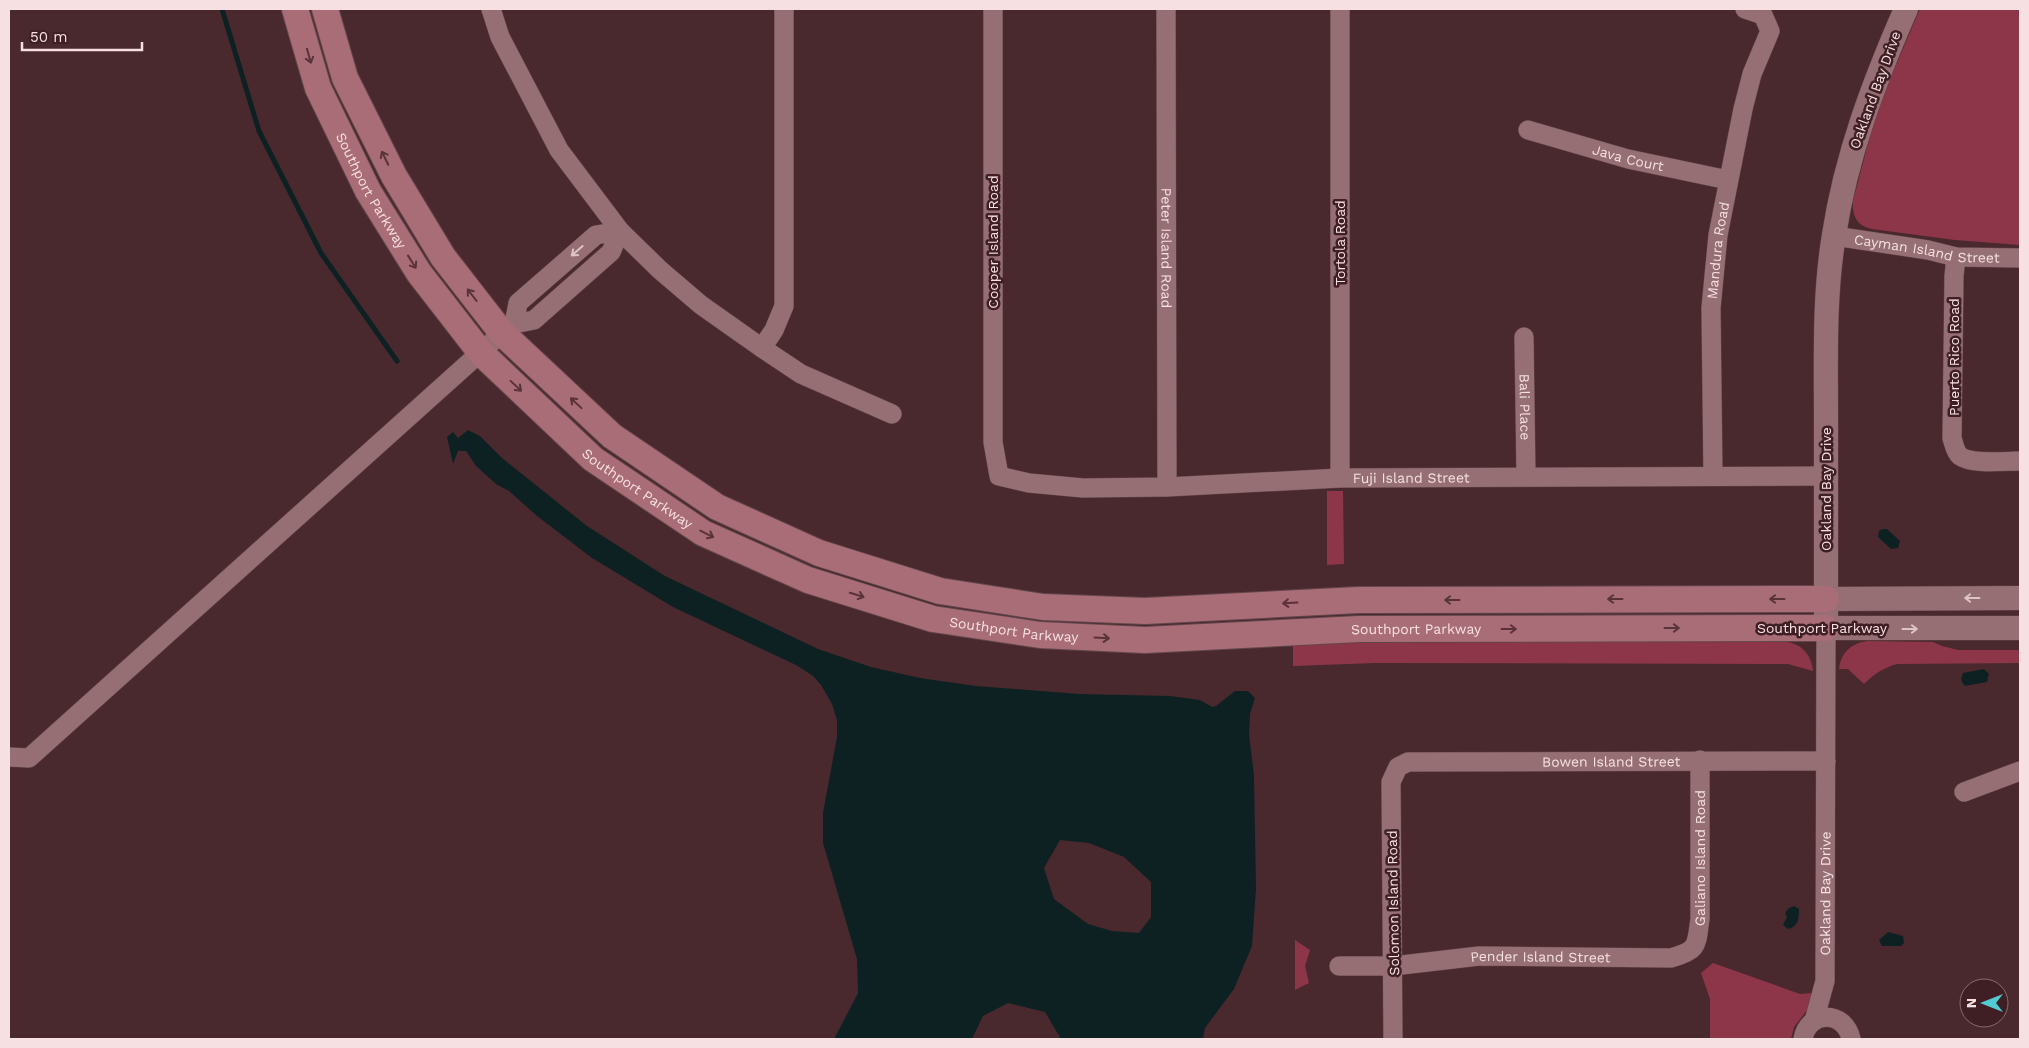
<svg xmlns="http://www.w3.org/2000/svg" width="2029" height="1048" viewBox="0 0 2029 1048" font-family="'Work Sans',sans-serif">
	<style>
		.green { fill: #8e3649 }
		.water { fill: #0e2122; fill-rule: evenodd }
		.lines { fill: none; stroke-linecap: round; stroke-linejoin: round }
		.stream { stroke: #0e2122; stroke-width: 5 }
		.minor-casing { stroke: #63464b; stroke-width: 20 }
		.tertiary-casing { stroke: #63464b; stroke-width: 25 }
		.secondary-casing { stroke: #63464b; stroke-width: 28 }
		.minor { stroke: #956f74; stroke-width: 19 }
		.tertiary { stroke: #956f74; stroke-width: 24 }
		.secondary { stroke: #a96d77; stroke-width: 26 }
		.oneway { stroke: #5a3239 }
		.oneway2 { stroke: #dec4c6 }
		.labels { text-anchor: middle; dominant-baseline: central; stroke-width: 5; stroke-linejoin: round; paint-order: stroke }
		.street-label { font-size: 14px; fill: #f6e0e2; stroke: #3f1f24 }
	</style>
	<rect width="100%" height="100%" fill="#4a292e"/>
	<g class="green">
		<path d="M1920 9H2020V245L1955 240 1872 229C1857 226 1852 216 1853 201L1874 121 1885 91Z"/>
		<polygon points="1327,491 1343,491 1344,564 1327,565"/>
		<path d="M1868 641 1933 642 1942 646 1958 650H2020V663L1897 664C1883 668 1874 674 1864 684L1848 669H1839C1841 652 1852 643 1868 641Z"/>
		<path d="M1341 642H1787C1802 644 1812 656 1813 671L1788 664 1374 663 1293 666V645Z"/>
		<polygon points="1295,940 1310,950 1305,966 1309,983 1295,990"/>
		<polygon points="1713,963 1800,994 1813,993 1808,1009 1794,1027 1791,1039 1710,1039 1710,999 1701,973"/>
	</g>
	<g class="water">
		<path d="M468 430 480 436 502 458 587 526 665 576 818 649 871 667 920 678 976 686 1079 694 1170 696 1200 700 1212 707 1216 706 1235 691H1248L1255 698 1250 714 1249 734 1254 775 1256 889 1252 946 1234 989 1205 1028 1203 1039H1061L1045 1012 1008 1003 983 1016 972 1039H834L858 993 857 959 823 843V813L837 737V720L832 704 821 685 813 676 796 665 673 607 592 558 537 516 509 491 496 484 476 466 466 451H458L453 464 447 437 453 432 458 438ZM1060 840 1089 843 1124 857 1151 882V917L1139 933 1112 931 1088 924 1054 899 1044 868Z"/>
		<polygon points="1883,529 1887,529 1900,541 1898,548 1891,549 1878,537 1879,531"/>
		<path d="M1984 669 1989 674 1987 682 1965 686C1960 680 1961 680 1963 673Z"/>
		<path d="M1794 906 1799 909C1799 918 1798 927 1788 929L1783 925 1787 917 1785 913 1789 908Z"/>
		<polygon points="1888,932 1903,936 1904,943 1901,946 1882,946 1879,940"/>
	</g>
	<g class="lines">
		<polyline class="stream" points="222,9 259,131 321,253 397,361"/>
		<g class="minor-casing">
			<g id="minor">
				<polyline points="491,9 500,37 559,150 620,231 660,270 701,305 762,348"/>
				<polyline points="784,9 784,306 774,330 762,348 801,374 892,414"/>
				<path id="s1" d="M993 9V442L999 476 1029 483 1083 488 1167 487 1340 478 1826 476"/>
				<path id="s2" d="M1166 9 1167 487"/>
				<path id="s3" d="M1528 130 1628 159 1728 180"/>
				<path id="s4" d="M1834 236 1928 250 1956 257 2020 258"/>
				<path d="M1956 257 1954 276 1952 438C1954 444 1955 452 1960 456 1972 465 2005 461 2020 461"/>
				<polyline points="514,324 518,303 596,235 620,231"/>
				<path id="s5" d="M1524 337 1526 476"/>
				<path id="s6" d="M1713 476 1711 308 1718 235 1743 109 1752 74 1770 31 1763 15 1745 9"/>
				<polyline points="1340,478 1340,9"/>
				<polyline points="9,757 29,758 502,333 514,324 534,320 611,252 620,231"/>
				<polyline points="1964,792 2020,771"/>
				<path id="s7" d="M1339 966H1393L1479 956 1671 958C1699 950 1696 946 1700 919V760"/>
				<path id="s8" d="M1814 1021 1825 981 1826 628"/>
				<path id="s9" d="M1393 1039 1391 782 1398 767 1408 762 1826 761"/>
				<path d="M1803 1039C1808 1010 1845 1010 1851 1039"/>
			</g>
		</g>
		<g class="tertiary-casing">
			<g id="tertiary">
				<path d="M1906 9C1874 82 1846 156 1834 235 1824 295 1826 356 1826 416 1826 487 1826 558 1826 628H2020"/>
				<polyline points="1826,599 2020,598"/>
			</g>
		</g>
		<g class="secondary-casing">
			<g id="secondary">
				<path id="s10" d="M295 9 318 88 368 191 419 273 481 353 593 459 703 533 808 580 933 619 1040 635 1145 640 1359 629 1826 628"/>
				<polyline points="325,9 345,78 394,176 443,257 502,333 612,436 717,507 819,553 940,591 1043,607 1145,611 1358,600 1826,599"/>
			</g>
		</g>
		<use href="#minor" class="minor"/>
		<use href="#tertiary" class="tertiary"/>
		<use href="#secondary" class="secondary"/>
	</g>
	<defs><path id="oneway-shaft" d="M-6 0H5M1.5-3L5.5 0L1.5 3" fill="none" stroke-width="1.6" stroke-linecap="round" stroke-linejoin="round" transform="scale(1.25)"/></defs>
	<g class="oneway">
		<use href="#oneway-shaft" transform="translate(309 56) rotate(74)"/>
		<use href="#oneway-shaft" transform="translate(385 158) rotate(-116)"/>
		<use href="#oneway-shaft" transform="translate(412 262) rotate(58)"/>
		<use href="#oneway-shaft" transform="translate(472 295) rotate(-128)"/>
		<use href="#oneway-shaft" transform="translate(516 386) rotate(43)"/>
		<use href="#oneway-shaft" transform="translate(576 403) rotate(-137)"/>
		<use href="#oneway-shaft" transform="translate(707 534) rotate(27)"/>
		<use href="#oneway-shaft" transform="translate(857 595) rotate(17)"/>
		<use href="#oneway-shaft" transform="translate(1615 599) rotate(180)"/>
		<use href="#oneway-shaft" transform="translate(1777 599) rotate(180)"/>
		<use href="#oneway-shaft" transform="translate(1452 600) rotate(180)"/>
		<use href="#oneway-shaft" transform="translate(1290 603) rotate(177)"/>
		<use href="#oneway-shaft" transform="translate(1672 628)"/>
		<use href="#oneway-shaft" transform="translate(1509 629)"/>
		<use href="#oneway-shaft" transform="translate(1102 638) rotate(3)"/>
	</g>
	<g class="oneway2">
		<use href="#oneway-shaft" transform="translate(577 251) rotate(139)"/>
		<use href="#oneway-shaft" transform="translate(1972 598) rotate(180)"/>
		<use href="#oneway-shaft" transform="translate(1910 629)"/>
	</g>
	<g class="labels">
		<g class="street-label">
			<text transform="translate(1875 90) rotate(-70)">Oakland Bay Drive</text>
			<text stroke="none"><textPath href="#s3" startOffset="104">Java Court</textPath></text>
			<text stroke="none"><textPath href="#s10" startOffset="198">Southport Parkway</textPath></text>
			<text transform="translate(993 242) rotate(-90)">Cooper Island Road</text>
			<text transform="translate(1340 243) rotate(-90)">Tortola Road</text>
			<text stroke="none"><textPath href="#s2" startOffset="239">Peter Island Road</textPath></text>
			<text stroke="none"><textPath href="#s4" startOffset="94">Cayman Island Street</textPath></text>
			<text stroke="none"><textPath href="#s6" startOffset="226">Mandura Road</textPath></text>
			<text transform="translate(1954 357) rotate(-90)">Puerto Rico Road</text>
			<text stroke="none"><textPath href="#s5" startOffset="70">Bali Place</textPath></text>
			<text stroke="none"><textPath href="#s1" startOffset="881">Fuji Island Street</textPath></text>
			<text stroke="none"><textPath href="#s10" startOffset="602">Southport Parkway</textPath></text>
			<text transform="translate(1826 489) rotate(-90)">Oakland Bay Drive</text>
			<text x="1822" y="628">Southport Parkway</text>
			<text stroke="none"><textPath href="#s10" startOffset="1009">Southport Parkway</textPath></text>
			<text stroke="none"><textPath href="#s10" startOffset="1412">Southport Parkway</textPath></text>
			<text stroke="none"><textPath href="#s9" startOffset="488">Bowen Island Street</textPath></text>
			<text stroke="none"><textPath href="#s7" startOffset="448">Galiano Island Road</textPath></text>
			<text stroke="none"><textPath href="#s8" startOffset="129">Oakland Bay Drive</textPath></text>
			<text transform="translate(1393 903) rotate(-91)">Solomon Island Road</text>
			<text stroke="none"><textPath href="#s7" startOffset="202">Pender Island Street</textPath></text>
		</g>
	</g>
	<rect width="2029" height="1048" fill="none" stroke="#f6e0e2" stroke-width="20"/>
	<g transform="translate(1984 1003) rotate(270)"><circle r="24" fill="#3f1f24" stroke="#886c70"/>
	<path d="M0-4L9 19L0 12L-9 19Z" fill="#51ccd2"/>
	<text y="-8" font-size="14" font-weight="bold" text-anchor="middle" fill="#f6e0e2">N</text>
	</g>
	<path d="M22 42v8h120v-8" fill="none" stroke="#f6e0e2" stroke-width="2.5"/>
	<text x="30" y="42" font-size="15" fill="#f6e0e2" stroke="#3f1f24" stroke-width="4" paint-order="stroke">50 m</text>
</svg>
